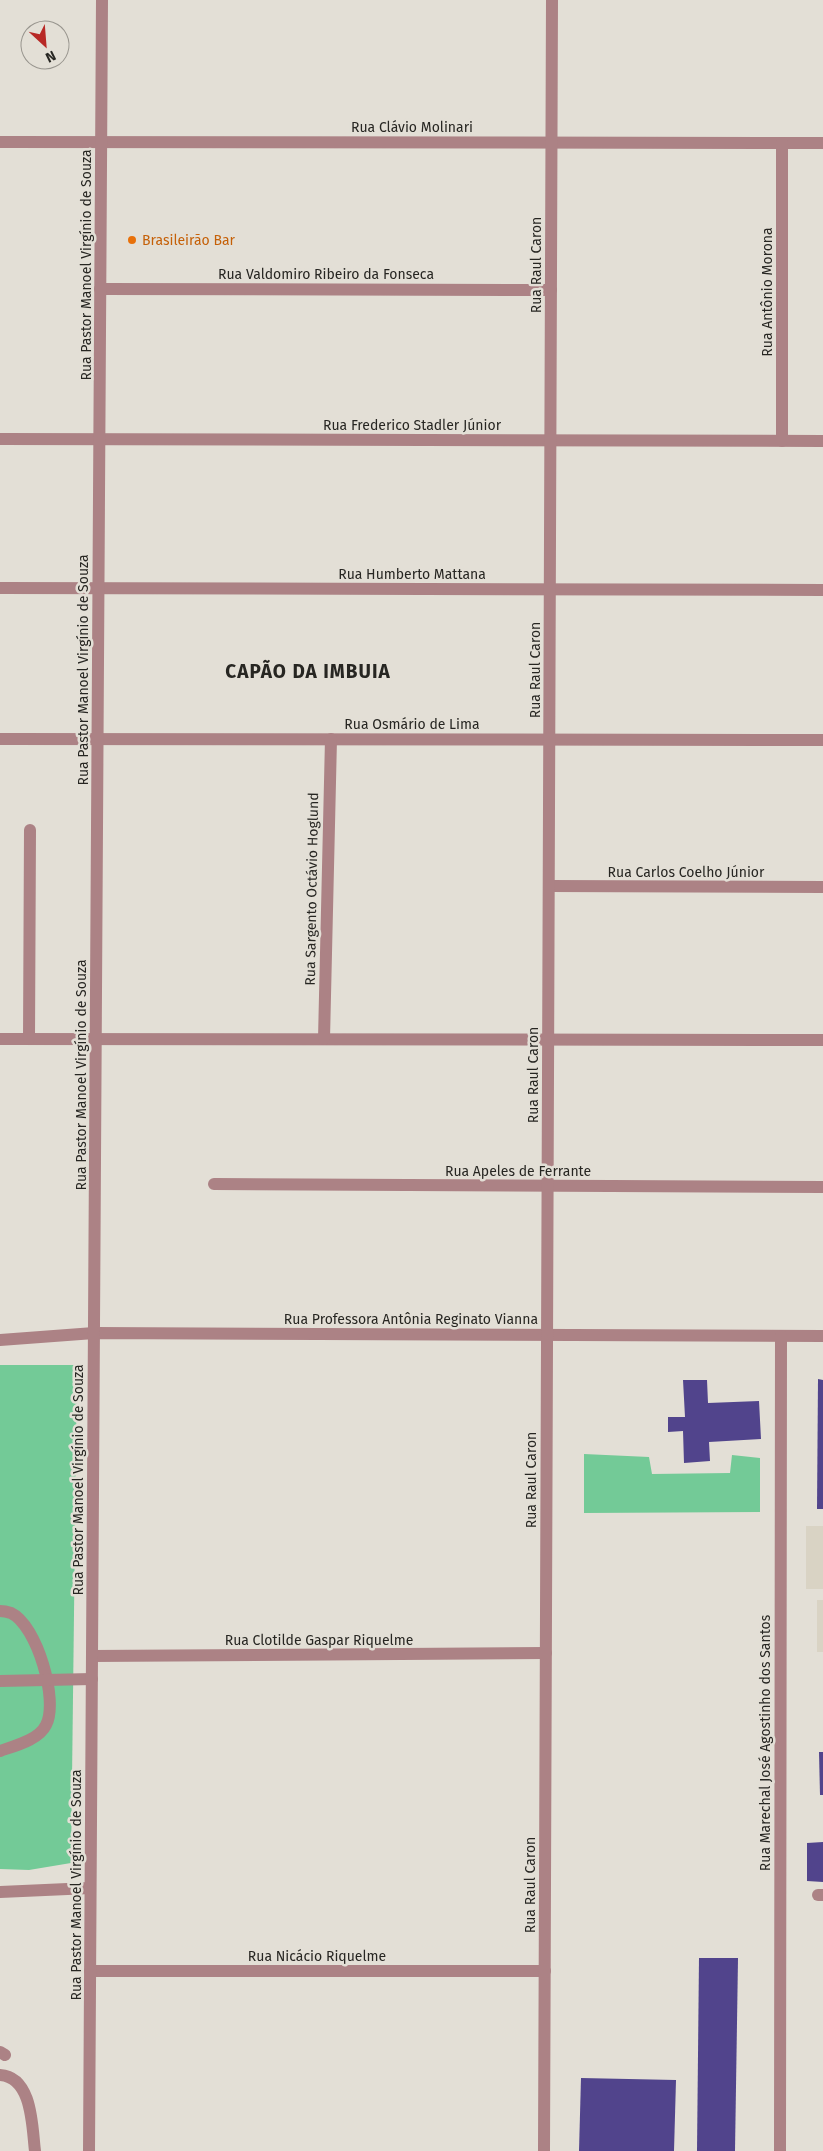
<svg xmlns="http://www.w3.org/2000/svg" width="823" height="2151" viewBox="0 0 823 2151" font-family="'Fira Sans',sans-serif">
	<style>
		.built { fill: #d9d3c4 }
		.green { fill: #73ca97 }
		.building { fill: #51448c }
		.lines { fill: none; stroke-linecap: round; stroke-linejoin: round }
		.minor { stroke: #ac8285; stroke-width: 12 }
		.food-dot { fill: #e8710a; stroke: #e3dfd6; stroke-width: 2 }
		.labels { text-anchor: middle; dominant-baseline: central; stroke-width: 5; stroke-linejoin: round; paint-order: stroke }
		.street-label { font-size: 14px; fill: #272622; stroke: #e3dfd6 }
		.food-label { font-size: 14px; fill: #c56008; stroke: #e3dfd6; text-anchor: start }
		.district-label { font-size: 19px; font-weight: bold; letter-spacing: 1px; fill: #272622; stroke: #e3dfd6 }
	</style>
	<rect width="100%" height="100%" fill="#e3dfd6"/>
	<g class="built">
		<rect x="806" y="1526" width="17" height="63"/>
		<rect x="817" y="1600" width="6" height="52"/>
	</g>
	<g class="green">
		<polygon points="0,1365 77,1365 71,1863 29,1870 0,1869"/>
		<polygon points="584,1454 649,1457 652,1474 730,1473 732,1455 760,1458 760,1512 584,1513"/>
	</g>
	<g class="building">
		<polygon points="818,1379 823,1380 823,1509 817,1509"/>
		<polygon points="683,1380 707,1380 708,1403 759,1401 761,1439 709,1442 710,1461 684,1463 683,1431 668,1432 668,1417 685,1417"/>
		<polygon points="819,1752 823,1752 823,1795 820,1795"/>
		<polygon points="823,1842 823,1882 807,1881 807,1843"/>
		<polygon points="699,1958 738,1958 735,2151 697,2151"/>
		<polygon points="581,2078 676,2080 674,2151 579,2151"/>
	</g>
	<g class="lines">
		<g class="minor">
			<polyline points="0,142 823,143"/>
			<polyline points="100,289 551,290"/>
			<polyline points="0,439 823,441"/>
			<polyline points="782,441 782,143"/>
			<polyline points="0,588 823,590"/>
			<polyline points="0,739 823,740"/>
			<polyline points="549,886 823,887"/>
			<polyline points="0,1039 823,1040"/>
			<polyline points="29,1039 30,830"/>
			<polyline points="324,1039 331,739"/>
			<polyline points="214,1184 823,1187"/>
			<polyline points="0,1340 94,1333 823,1336"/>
			<path d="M0 1611C3 1611 8 1612 11 1613 37 1625 59 1701 46 1725 39 1740 14 1746 0 1751"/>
			<polyline points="92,1656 546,1653"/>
			<polyline points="0,1681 92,1679"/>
			<polyline points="0,1892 90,1888"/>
			<polyline points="818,1895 823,1895"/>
			<polyline points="90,1971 545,1971"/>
			<polyline points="0,2052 5,2055"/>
			<path d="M0 2075C33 2077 32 2128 35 2151"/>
			<polyline points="89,2151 102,0"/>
			<polyline points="544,2151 552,0"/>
			<polyline points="780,2151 781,1336"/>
		</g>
	</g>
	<circle class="food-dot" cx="132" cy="240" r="5"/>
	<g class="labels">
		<g class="street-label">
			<text x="412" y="127">Rua Clávio Molinari</text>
			<text transform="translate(86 265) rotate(-90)">Rua Pastor Manoel Virgínio de Souza</text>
			<text transform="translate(536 265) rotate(-90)">Rua Raul Caron</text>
			<text x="326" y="274">Rua Valdomiro Ribeiro da Fonseca</text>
			<text transform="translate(767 292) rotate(-90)">Rua Antônio Morona</text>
			<text x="412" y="425">Rua Frederico Stadler Júnior</text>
			<text x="412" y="574">Rua Humberto Mattana</text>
			<text transform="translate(83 670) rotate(-90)">Rua Pastor Manoel Virgínio de Souza</text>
			<text transform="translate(535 670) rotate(-90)">Rua Raul Caron</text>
			<text x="412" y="724">Rua Osmário de Lima</text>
			<text x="686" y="872">Rua Carlos Coelho Júnior</text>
			<text transform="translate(312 889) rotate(-89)">Rua Sargento Octávio Hoglund</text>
			<text transform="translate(81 1075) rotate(-90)">Rua Pastor Manoel Virgínio de Souza</text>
			<text transform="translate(533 1075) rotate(-90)">Rua Raul Caron</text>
			<text x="518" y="1171">Rua Apeles de Ferrante</text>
			<text x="411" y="1319">Rua Professora Antônia Reginato Vianna</text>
			<text transform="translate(78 1480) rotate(-90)">Rua Pastor Manoel Virgínio de Souza</text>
			<text transform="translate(531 1480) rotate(-90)">Rua Raul Caron</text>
			<text x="319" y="1640">Rua Clotilde Gaspar Riquelme</text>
			<text transform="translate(765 1743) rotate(-90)">Rua Marechal José Agostinho dos Santos</text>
			<text transform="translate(76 1885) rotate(-90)">Rua Pastor Manoel Virgínio de Souza</text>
			<text transform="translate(530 1885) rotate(-90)">Rua Raul Caron</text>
			<text x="317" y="1956">Rua Nicácio Riquelme</text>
		</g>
		<g class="food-label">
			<text x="142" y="240">Brasileirão Bar</text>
		</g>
		<g class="district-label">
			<text x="308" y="671">CAPÃO DA IMBUIA</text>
		</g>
	</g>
	<g transform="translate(45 45) rotate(154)"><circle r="24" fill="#e3dfd6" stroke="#98958e"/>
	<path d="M0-4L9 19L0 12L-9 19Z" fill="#b82926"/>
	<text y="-8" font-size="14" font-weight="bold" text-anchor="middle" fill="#272622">N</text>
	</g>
</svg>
